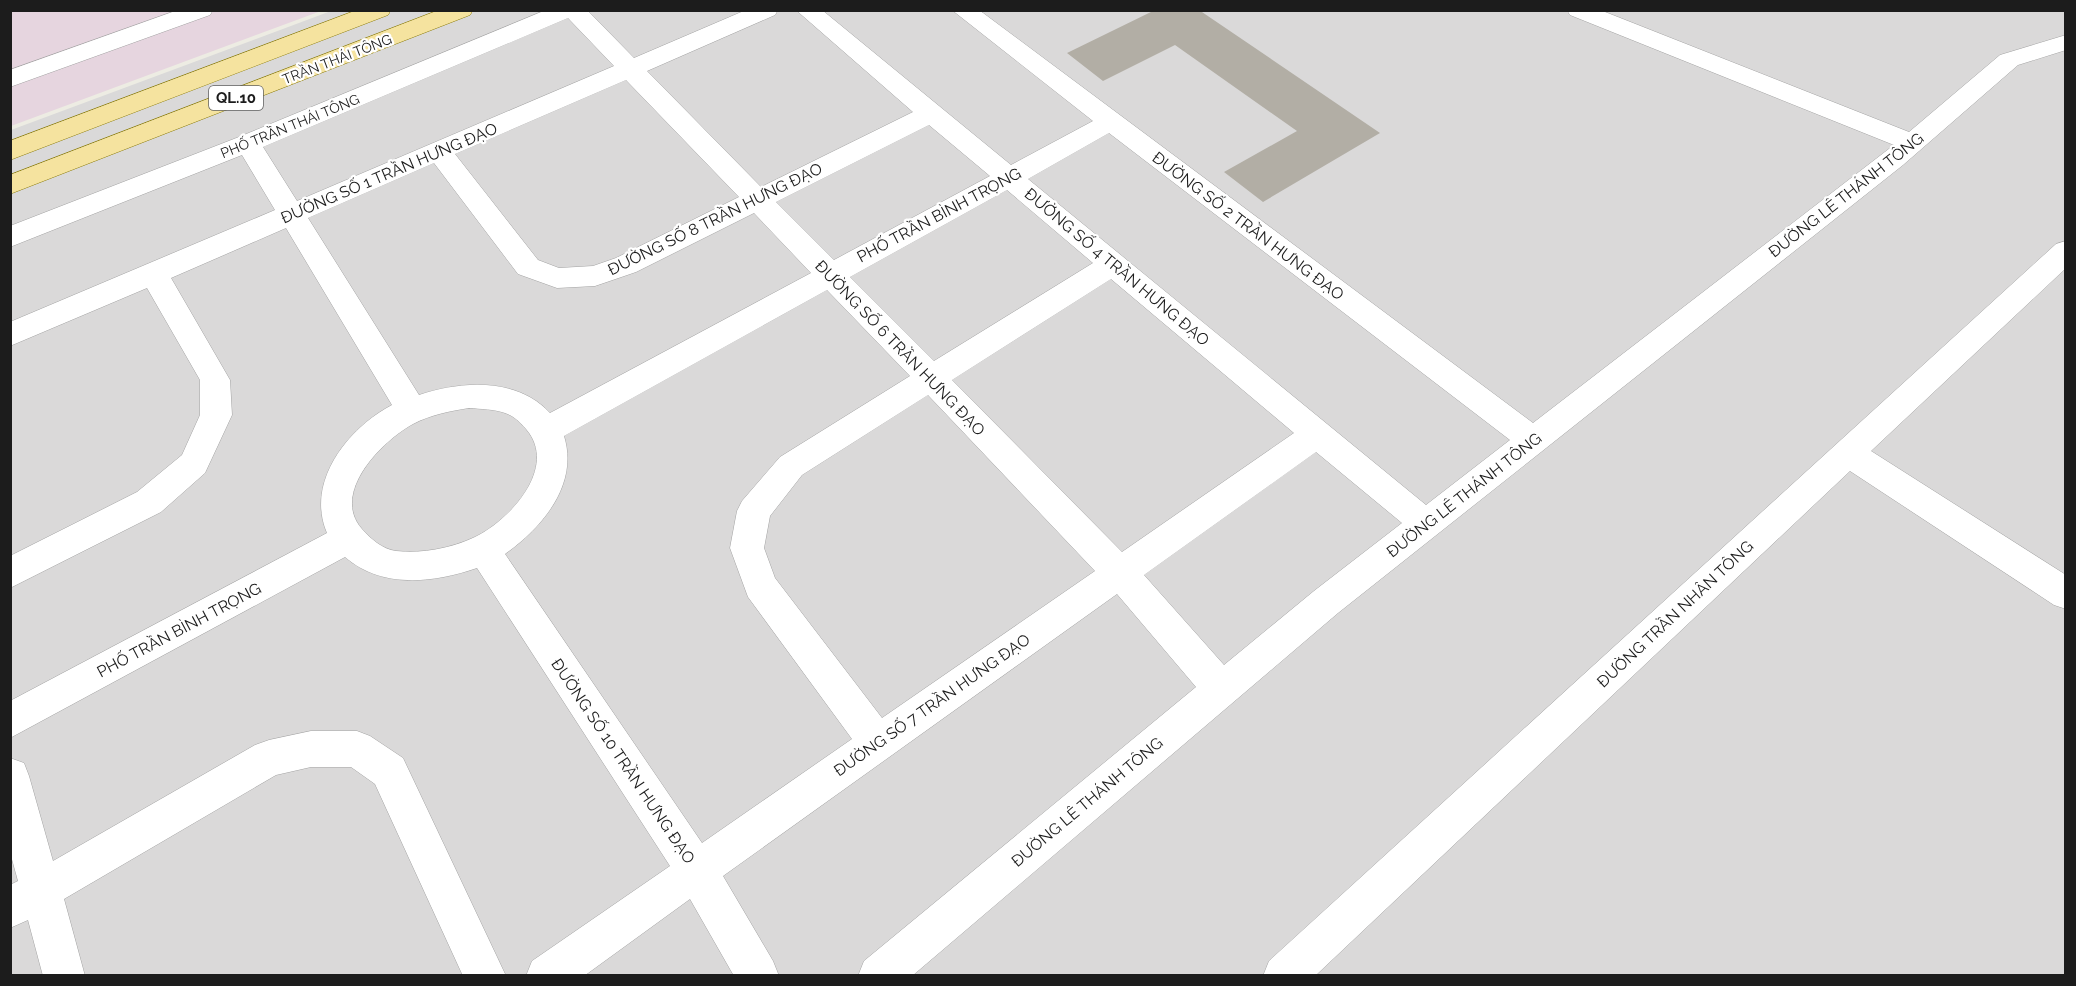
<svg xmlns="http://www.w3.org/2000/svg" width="2076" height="986" viewBox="0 0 2076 986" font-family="Raleway,sans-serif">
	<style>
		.residential { fill: #dad9d9 }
		.industrial { fill: #e6d5df }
		.building { fill: #b2aea5 }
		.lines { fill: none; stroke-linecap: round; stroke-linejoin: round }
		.minor-casing { stroke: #a3a3a3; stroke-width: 1 }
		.major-casing { stroke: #8b7c0a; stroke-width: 1 }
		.minor { fill: #fff; fill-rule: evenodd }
		.major { fill: #f5e39f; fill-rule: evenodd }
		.labels { text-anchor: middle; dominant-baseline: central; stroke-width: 4.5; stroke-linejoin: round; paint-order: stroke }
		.far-street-label { font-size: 14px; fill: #1c1c1c; stroke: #fff }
		.shield { fill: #fff; stroke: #606060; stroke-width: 1.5 }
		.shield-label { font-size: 15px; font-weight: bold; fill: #1c1c1c }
		.street-label { font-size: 16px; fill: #1c1c1c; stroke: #fff }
	</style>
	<rect width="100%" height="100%" fill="#edece3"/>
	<polygon class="residential" points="331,11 2065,11 2065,975 11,976 11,130"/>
	<polygon class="industrial" points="11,11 321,11 11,126"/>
	<polygon class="building" points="1155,10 1199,10 1380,133 1263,202 1224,172 1297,131 1175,45 1103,81 1067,53"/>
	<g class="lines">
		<g class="minor-casing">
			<g id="minor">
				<polygon points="178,10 213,10 210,15 10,87 10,70"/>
				<path d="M546 10H587L634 58 746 10H778L775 15 647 71 761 187 913 112 796 10H822L1011 165 1093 121 952 10H979L1533 423 1894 145 1570 15 1567 10H1600L1909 132 2000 55 2066 35V50L2018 65 1903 165 1338 613 912 976H858L864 961 1196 687 1117 594 723 876 773 961 779 976H734L690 899 584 976H526L532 961 670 866 477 568C433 583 382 589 345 557L10 738V701L327 533C305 482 348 428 392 405L286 228 171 278 230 380 232 415 205 473 161 512 10 588V556L137 492 182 455 200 415V380L147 288 10 346V322L275 210 242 155 10 247V226L239 137ZM568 18 614 66 297 201 263 147ZM626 80 739 197 616 258 593 266 559 268 538 260 455 154ZM929 125 990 176 834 260 776 202ZM1109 133 1510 440 1426 505 1028 179ZM434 163 518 274 557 288 595 286 636 272 754 213 811 273 550 413C517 377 461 381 419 395L308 218ZM1007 190 1093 263 934 361 850 277ZM1111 279 1294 433 1122 552 952 380ZM827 290 910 376 780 457 742 501 737 511 730 548 748 597 852 739 702 843 505 554C543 527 579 484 564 436ZM928 395 1095 571 882 718 775 578 764 548 770 516 802 475ZM469 408C481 409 494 409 505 413 514 416 520 422 526 429 559 467 510 520 475 537 452 548 422 554 396 551 382 549 371 539 362 529 330 493 382 441 413 424 430 415 450 411 469 408ZM1316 452 1402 523 1314 591 1224 665 1144 575Z"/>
				<polygon points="2066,241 2066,268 1871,451 2066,575 2066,609 2054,605 1850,471 1315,976 1263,976 1269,961 2056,244"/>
				<polygon points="311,731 357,731 370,736 403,758 506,976 463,976 375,784 351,767 311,767 276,775 64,899 85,976 43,976 28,920 10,928 10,885 18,881 10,852 10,758 24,763 29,776 53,861 255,745 269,740"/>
			</g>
		</g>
		<g class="major-casing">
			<g id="major">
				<polygon points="357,10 391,10 388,15 10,160 10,141"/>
				<polygon points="439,10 473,10 470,15 10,194 10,175"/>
			</g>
		</g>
		<use href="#minor" class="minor"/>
		<use href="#major" class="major"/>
	</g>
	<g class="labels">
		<g class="far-street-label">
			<text transform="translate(337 59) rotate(-21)">TRẦN THÁI TÔNG</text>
			<text transform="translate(290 126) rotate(-22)">PHỐ TRẦN THÁI TÔNG</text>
		</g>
		<rect class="shield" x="209" y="86" width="54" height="24" rx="4.5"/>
		<g class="shield-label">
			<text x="236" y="98">QL.10</text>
		</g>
		<g class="street-label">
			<text transform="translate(389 173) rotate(-23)">ĐƯỜNG SỐ 1 TRẦN HƯNG ĐẠO</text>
			<text transform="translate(1846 195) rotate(-38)">ĐƯỜNG LÊ THÁNH TÔNG</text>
			<text transform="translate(939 215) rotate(-28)">PHỐ TRẦN BÌNH TRỌNG</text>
			<text transform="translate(715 219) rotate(-26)">ĐƯỜNG SỐ 8 TRẦN HƯNG ĐẠO</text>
			<text transform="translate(1248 226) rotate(37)">ĐƯỜNG SỐ 2 TRẦN HƯNG ĐẠO</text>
			<text transform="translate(1117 267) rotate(40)">ĐƯỜNG SỐ 4 TRẦN HƯNG ĐẠO</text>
			<text transform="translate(900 348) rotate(46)">ĐƯỜNG SỐ 6 TRẦN HƯNG ĐẠO</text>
			<text transform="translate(1464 495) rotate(-38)">ĐƯỜNG LÊ THÁNH TÔNG</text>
			<text transform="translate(1675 614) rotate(-43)">ĐƯỜNG TRẦN NHÂN TÔNG</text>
			<text transform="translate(179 630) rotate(-28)">PHỐ TRẦN BÌNH TRỌNG</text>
			<text transform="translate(932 705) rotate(-35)">ĐƯỜNG SỐ 7 TRẦN HƯNG ĐẠO</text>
			<text transform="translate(623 761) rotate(56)">ĐƯỜNG SỐ 10 TRẦN HƯNG ĐẠO</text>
			<text transform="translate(1087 802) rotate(-40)">ĐƯỜNG LÊ THÁNH TÔNG</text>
		</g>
	</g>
	<rect width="2076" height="986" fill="none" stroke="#1c1c1c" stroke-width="24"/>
</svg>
